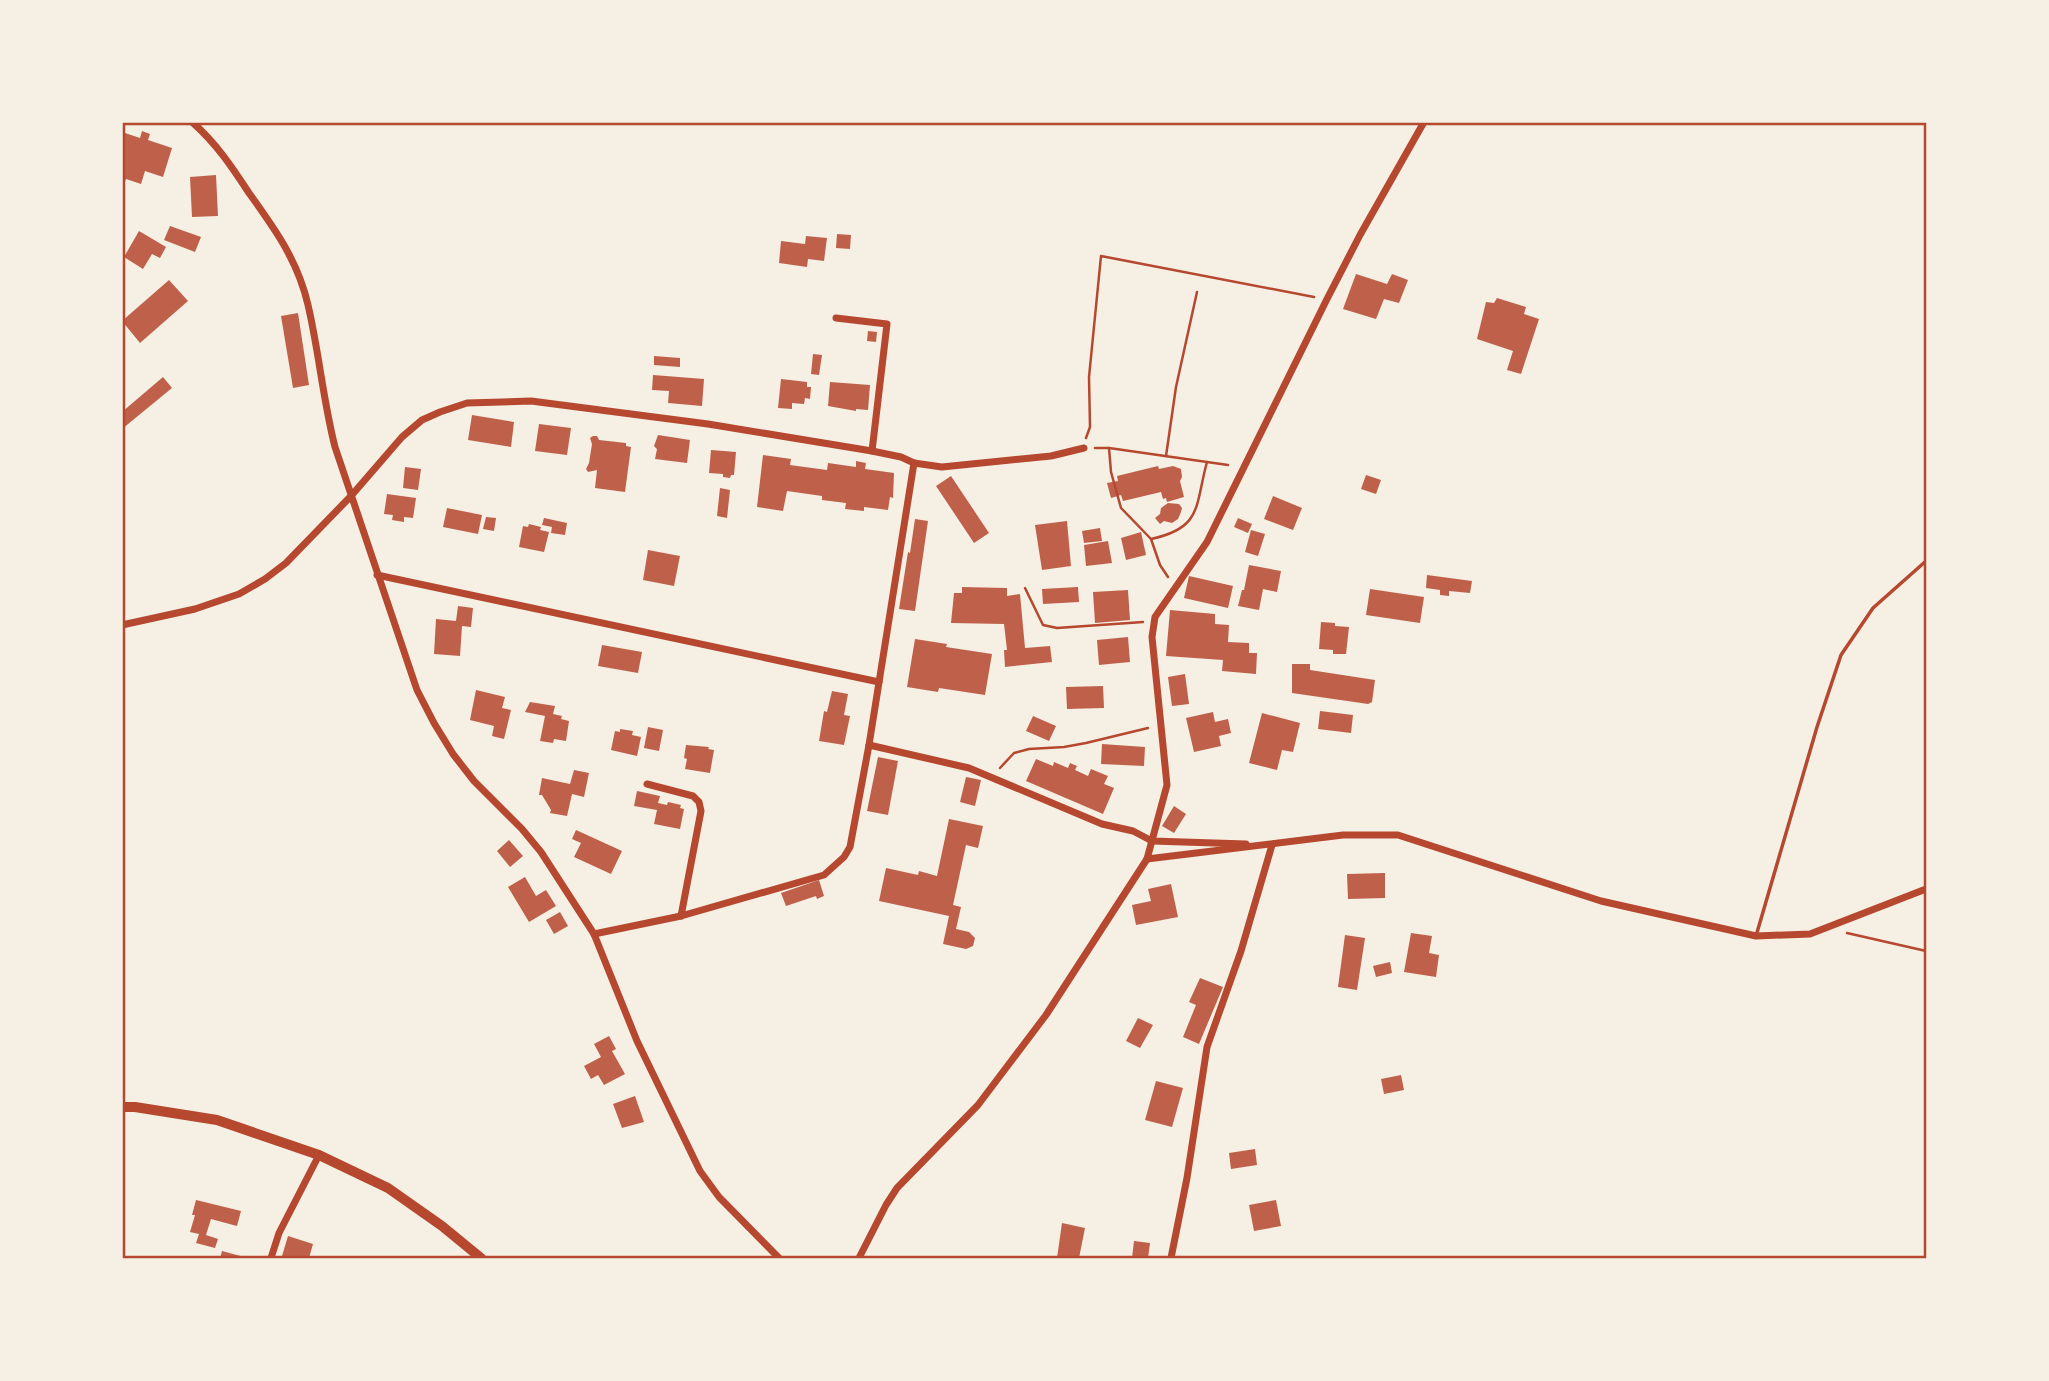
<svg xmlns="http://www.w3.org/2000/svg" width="2049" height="1381" viewBox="0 0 2049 1381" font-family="'Golos Text',sans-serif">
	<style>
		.building { fill: #bf614a }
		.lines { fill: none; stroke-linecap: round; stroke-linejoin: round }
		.path { stroke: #b5482f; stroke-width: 2.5 }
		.service { stroke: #b5482f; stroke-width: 3.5 }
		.minor { stroke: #b5482f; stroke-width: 7 }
		.secondary { stroke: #b5482f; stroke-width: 10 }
		.neatline { fill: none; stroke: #b5482f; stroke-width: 2.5 }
	</style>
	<rect width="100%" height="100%" fill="#f6efe4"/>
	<g class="building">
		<polygon points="142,131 150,134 148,140 172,148 163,177 145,171 141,184 126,179 122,188 122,132 140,138"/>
		<polygon points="216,175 218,216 192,217 190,177"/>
		<polygon points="170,226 201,237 195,252 164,240"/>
		<polygon points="139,231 166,247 160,258 152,254 143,269 124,257"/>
		<polygon points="837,234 851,235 850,249 836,248"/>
		<polygon points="806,236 827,238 824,261 808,259 807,267 779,263 781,241 805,244"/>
		<polygon points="1356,274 1387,284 1392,274 1408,280 1399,303 1384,299 1376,319 1343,309"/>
		<polygon points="169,280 188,301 140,343 122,321"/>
		<polygon points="1497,298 1526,307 1524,314 1539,319 1521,374 1507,370 1513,351 1477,339 1486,302 1494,303"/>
		<polygon points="298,313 309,385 293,388 281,316"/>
		<polygon points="868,331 877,332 876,342 867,341"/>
		<polygon points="813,354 822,355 819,375 811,374"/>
		<polygon points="654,356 680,358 680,367 654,365"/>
		<polygon points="653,375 704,379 702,406 668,403 669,391 652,390"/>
		<polygon points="163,377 172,388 122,429 122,412"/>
		<polygon points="781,379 807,382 807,387 811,387 810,399 805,398 804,404 792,403 792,409 778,408"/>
		<polygon points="830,382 870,385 868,410 856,409 856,411 828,406"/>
		<polygon points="472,415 514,422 511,447 468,440"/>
		<polygon points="539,424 571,428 567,455 535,451"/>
		<polygon points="658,435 690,440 687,463 655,459 657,449 654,446"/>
		<polygon points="593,436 597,436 599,440 626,443 626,446 631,447 625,492 595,488 597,470 588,472 586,469 589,463 592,444 590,438"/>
		<polygon points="711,450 736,452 734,475 731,475 730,478 723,477 723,474 709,473"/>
		<polygon points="763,455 791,459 790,465 827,470 828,463 856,467 856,461 866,463 865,469 894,473 893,498 890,497 888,510 864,507 864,511 845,509 846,503 822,500 822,496 787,491 783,511 757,507"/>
		<polygon points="1158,466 1159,469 1173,466 1181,469 1182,477 1180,481 1184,497 1167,502 1166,498 1163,499 1161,492 1123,501 1121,495 1111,498 1107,483 1118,481 1117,476"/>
		<polygon points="405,467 421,469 418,490 403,488"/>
		<polygon points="1366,475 1381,480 1376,494 1361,489"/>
		<polygon points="951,476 989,533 974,543 936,486"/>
		<polygon points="720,488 730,490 727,518 717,516"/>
		<polygon points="387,494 416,498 413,518 404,517 404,522 392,520 393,515 384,514"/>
		<polygon points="1273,496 1302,508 1293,530 1264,519"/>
		<polygon points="1168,503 1179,504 1182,508 1181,512 1178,519 1172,523 1164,521 1160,524 1155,518 1160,514 1161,508"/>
		<polygon points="447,508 482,515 478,534 443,527"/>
		<polygon points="486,517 496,518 494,531 483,529"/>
		<polygon points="544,518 567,523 565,535 551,533 552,527 542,525"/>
		<polygon points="1238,518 1252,524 1248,533 1234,527"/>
		<polygon points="915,519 928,521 915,611 899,609 908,552 910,553"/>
		<polygon points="1067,521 1071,566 1042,570 1035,525"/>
		<polygon points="529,524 541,527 540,530 549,532 544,552 519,547 523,526 528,527"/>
		<polygon points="1100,528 1102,541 1084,543 1082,531"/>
		<polygon points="1251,530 1265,534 1258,556 1245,552"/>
		<polygon points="1141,532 1146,555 1126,560 1121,538"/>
		<polygon points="1108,541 1112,563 1086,566 1084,545"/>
		<polygon points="648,550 680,556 674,586 643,580"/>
		<polygon points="1249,565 1281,571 1277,592 1263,589 1259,610 1238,606 1242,590 1244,590"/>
		<polygon points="1427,575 1472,581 1470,593 1449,591 1449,596 1440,595 1440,590 1426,588"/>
		<polygon points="1189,576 1233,586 1228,608 1184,598"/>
		<polygon points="962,587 1007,588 1007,596 1020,594 1025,648 1050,646 1052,662 1005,667 1004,650 1007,650 1004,624 951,623 954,593 962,593"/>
		<polygon points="1078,587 1079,602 1043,604 1042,589"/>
		<polygon points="1370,589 1424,597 1420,623 1366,615"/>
		<polygon points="1128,590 1130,620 1095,623 1093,592"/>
		<polygon points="458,606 473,608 471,627 462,626 460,656 434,654 436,619 456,621"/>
		<polygon points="1170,610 1215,614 1215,624 1229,625 1228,642 1249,643 1249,653 1257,653 1256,674 1222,671 1223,660 1166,656"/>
		<polygon points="1321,622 1335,623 1335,626 1349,627 1346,654 1333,654 1333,650 1319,649"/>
		<polygon points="1128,637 1130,662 1099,665 1097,640"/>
		<polygon points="915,639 947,644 946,647 992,654 985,695 939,688 938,692 907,687"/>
		<polygon points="602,645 642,652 638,673 598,666"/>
		<polygon points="1292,664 1310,664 1310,670 1375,680 1372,702 1368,704 1292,693"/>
		<polygon points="1185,674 1189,704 1172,706 1168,677"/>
		<polygon points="1103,686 1104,708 1067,709 1066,687"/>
		<polygon points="476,690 505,697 502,708 511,710 504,739 492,736 494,726 470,720"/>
		<polygon points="832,691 848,694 844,715 850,716 844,745 819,741 824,711 827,712"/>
		<polygon points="530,702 555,706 553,714 562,716 561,719 569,721 566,741 554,739 553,743 540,741 545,716 525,712"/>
		<polygon points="1320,711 1353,715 1351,733 1318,729"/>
		<polygon points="1213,712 1215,722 1228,719 1231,733 1219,736 1221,746 1194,752 1186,718"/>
		<polygon points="1262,713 1300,723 1293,752 1282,750 1277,770 1249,763"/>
		<polygon points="1033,716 1056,726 1049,741 1026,731"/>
		<polygon points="648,727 663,730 659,751 644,748"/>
		<polygon points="620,729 633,731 632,735 641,737 637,756 611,750 615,731 620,732"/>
		<polygon points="1102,744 1145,747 1144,766 1101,764"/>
		<polygon points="686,745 709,747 708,749 714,750 710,773 685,769 687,759 684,758"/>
		<polygon points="878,757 898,761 888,815 867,811"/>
		<polygon points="1036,759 1053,766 1054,762 1068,768 1070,763 1077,766 1075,770 1088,776 1091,769 1108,776 1104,784 1114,788 1103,814 1026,781"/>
		<polygon points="574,770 589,773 584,797 572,794 567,816 550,813 551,810 542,795 539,795 542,778 570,784"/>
		<polygon points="966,777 981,780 975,806 960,802"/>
		<polygon points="637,791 660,796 658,803 667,805 668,802 681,805 680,808 684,809 680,829 654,824 657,810 634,806"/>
		<polygon points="1174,806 1186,814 1174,833 1162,826"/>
		<polygon points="949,819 983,826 978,848 966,845 953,905 961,907 956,929 969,932 975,938 973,946 966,949 943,944 949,916 879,901 886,868 918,875 919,871 937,876"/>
		<polygon points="576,830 622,851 611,874 574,857 581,843 572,839"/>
		<polygon points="509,840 523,856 510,867 497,851"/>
		<polygon points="1385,873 1385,898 1348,899 1347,874"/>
		<polygon points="525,877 536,896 546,890 556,906 529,922 508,887"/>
		<polygon points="819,880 824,896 817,899 816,896 786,906 781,893"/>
		<polygon points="1171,884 1178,917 1136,925 1132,905 1151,901 1148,889"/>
		<polygon points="560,912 568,926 554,934 546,920"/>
		<polygon points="1411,933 1432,936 1429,953 1439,955 1436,977 1404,972"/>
		<polygon points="1345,935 1365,938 1357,990 1338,987"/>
		<polygon points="1390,962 1392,973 1376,977 1373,966"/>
		<polygon points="1200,978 1223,987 1199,1044 1183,1037 1196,1005 1189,1002"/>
		<polygon points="1138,1018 1153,1025 1140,1048 1126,1041"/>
		<polygon points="609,1036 616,1049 612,1051 625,1074 604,1085 598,1075 591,1079 584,1066 601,1057 594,1044"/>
		<polygon points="1401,1075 1404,1090 1384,1094 1381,1079"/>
		<polygon points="1156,1081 1183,1088 1172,1127 1145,1120"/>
		<polygon points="635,1096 644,1122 622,1128 613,1104"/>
		<polygon points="1255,1149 1257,1165 1231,1169 1229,1153"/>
		<polygon points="196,1200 241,1211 237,1226 211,1219 206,1235 218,1239 215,1248 196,1243 199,1234 190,1232 195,1215 192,1215"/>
		<polygon points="1276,1200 1281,1226 1254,1231 1249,1205"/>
		<polygon points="1062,1223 1085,1228 1079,1258 1057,1258"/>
		<polygon points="288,1236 313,1244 309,1258 293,1258 282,1256"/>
		<polygon points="1134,1241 1150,1243 1148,1258 1132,1258"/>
		<polygon points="222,1251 248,1258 220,1258"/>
	</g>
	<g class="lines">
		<g class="path">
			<polyline points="1086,438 1090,427 1089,377 1101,256 1314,297"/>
			<polyline points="1095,448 1109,448 1111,472 1121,508 1151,539 1160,565 1168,577"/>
			<polyline points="1109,448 1228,465"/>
			<polyline points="1166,456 1176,387 1197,292"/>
			<path d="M1151 539C1203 528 1195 505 1207 462"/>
			<polyline points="1025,588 1043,625 1057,628 1143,622"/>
			<polyline points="1000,768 1014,753 1029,749 1064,747 1086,743 1148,728"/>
			<polyline points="1847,933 1926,951"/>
		</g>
		<polyline class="service" points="1756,936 1817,727 1841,655 1873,608 1926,561"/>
		<g class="minor">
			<path d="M192 122C216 143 232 167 249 193 275 229 298 261 308 305 319 352 323 400 335 447L417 690 434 723 453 754 474 781 522 829 541 852 594 934 637 1041 700 1171 719 1197 779 1258"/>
			<polyline points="836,318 887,324 872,451"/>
			<polyline points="377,575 879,682"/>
			<polyline points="122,625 195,609 239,594 265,579 286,563 351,496 402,437 422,420 440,412 467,403 531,401 708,424 872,451 901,457 914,463 942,467 1051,456 1084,448"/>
			<polyline points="869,745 969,768 1102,824 1133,831 1152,841 1246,844"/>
			<polyline points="647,784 693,796 699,802 701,811 681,916"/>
			<polyline points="1147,859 1343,835 1398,835 1601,901 1756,936 1810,934 1926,889"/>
			<polyline points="594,934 681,916 824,875 844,857 850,847 869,745 914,463"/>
			<polyline points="271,1258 279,1233 319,1155"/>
			<polyline points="859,1258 886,1205 897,1188 978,1105 1046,1015 1147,859 1167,785 1152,637 1155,617 1207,542 1327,299 1360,235 1424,122"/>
			<polyline points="1171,1258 1187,1178 1207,1047 1241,951 1272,845"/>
		</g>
		<polyline class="secondary" points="122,1107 135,1107 217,1120 319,1155 388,1188 442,1226 481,1258"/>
	</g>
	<rect width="2049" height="1381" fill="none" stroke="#f6efe4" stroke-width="248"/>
	<rect x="124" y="124" width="1801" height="1133" class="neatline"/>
</svg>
